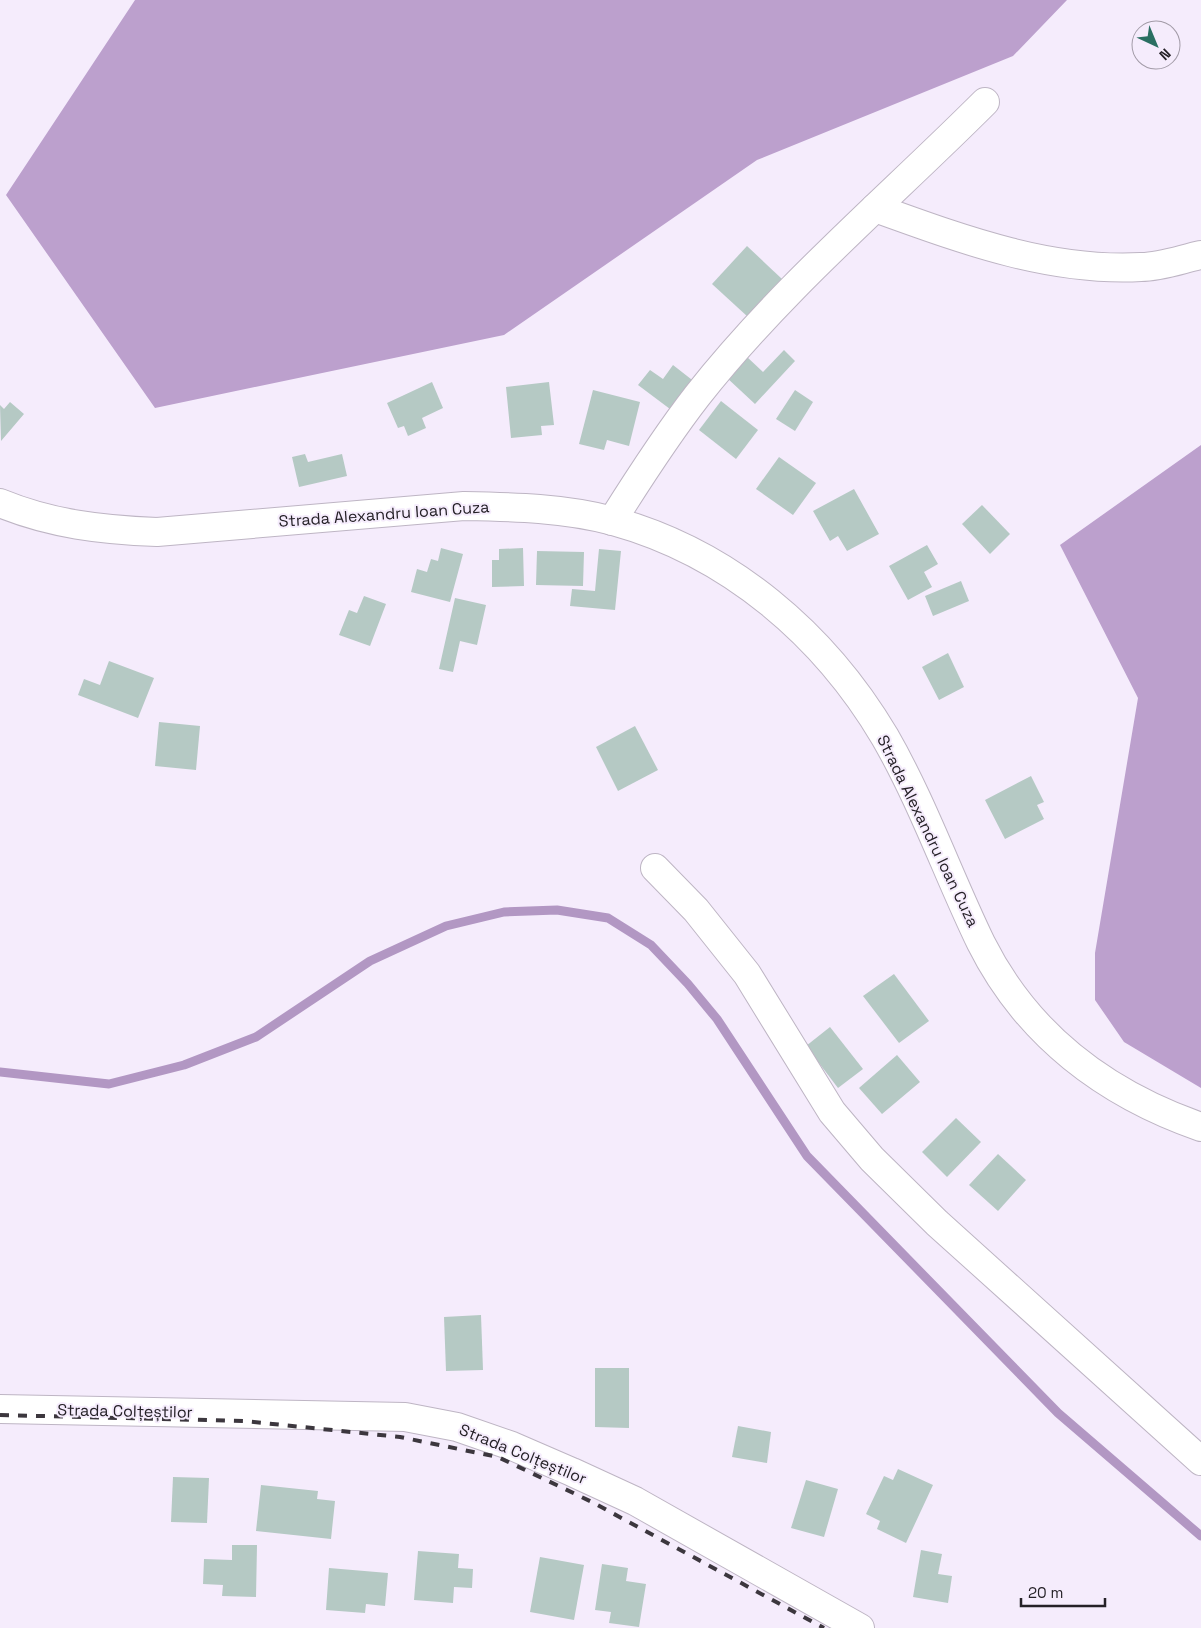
<svg xmlns="http://www.w3.org/2000/svg" width="1201" height="1628" viewBox="0 0 1201 1628" font-family="'Space Grotesk',sans-serif">
	<style>
		.forest { fill: #bca0cd }
		.lines { fill: none; stroke-linecap: round; stroke-linejoin: round }
		.stream { stroke: #b297c3; stroke-width: 9 }
		.building { fill: #b5c9c4 }
		.street-casing { stroke: #beb5c4; stroke-width: 30 }
		.secondary-casing { stroke: #beb5c4; stroke-width: 30 }
		.street { stroke: #fff; stroke-width: 28 }
		.secondary { stroke: #fff; stroke-width: 28 }
		.rail { stroke: #3c373e; stroke-width: 4; stroke-dasharray: 9 9; stroke-linecap: butt }
		.labels { text-anchor: middle; dominant-baseline: central; stroke-width: 4; stroke-linejoin: round; paint-order: stroke }
		.street-label { font-size: 16px; fill: #252127; stroke: #f5ecfc }
	</style>
	<rect width="100%" height="100%" fill="#f5ecfc"/>
	<g class="forest">
		<polygon points="135,0 1067,0 1013,56 757,160 504,335 155,408 6,195"/>
		<polygon points="1201,445 1201,1088 1124,1042 1095,1000 1095,953 1138,698 1060,545"/>
	</g>
	<g class="lines">
		<polyline class="stream" points="0,1072 109,1084 184,1065 256,1037 370,961 446,926 504,912 557,910 608,918 651,945 688,984 717,1019 807,1156 1058,1413 1201,1536"/>
	</g>
	<g class="building">
		<polygon points="747,246 782,279 748,317 712,284"/>
		<polygon points="784,350 795,361 755,404 726,377 746,356 763,372"/>
		<polygon points="673,365 696,383 674,412 638,385 650,370 663,379"/>
		<polygon points="432,382 443,408 422,418 426,428 408,436 404,426 398,428 387,403"/>
		<polygon points="549,382 554,425 541,426 542,435 511,438 506,387"/>
		<polygon points="593,390 640,402 629,446 607,440 604,450 579,444"/>
		<polygon points="795,390 813,402 795,431 776,419"/>
		<polygon points="721,401 758,430 736,459 699,430"/>
		<polygon points="10,402 24,414 1,441 0,405 4,409"/>
		<polygon points="305,454 308,462 342,454 347,476 299,487 292,457"/>
		<polygon points="779,457 816,483 793,515 756,489"/>
		<polygon points="854,489 879,534 847,551 838,536 830,541 813,511"/>
		<polygon points="982,505 1010,534 990,554 962,524"/>
		<polygon points="927,545 938,564 924,572 932,587 908,600 889,566"/>
		<polygon points="441,548 463,554 450,602 411,592 417,569 427,572 431,559 438,561"/>
		<polygon points="523,548 524,586 492,587 492,560 499,560 499,549"/>
		<polygon points="599,549 621,551 615,610 570,606 572,589 595,591"/>
		<polygon points="537,551 584,552 583,586 536,585"/>
		<polygon points="961,581 969,601 933,616 925,596"/>
		<polygon points="364,596 386,604 370,646 339,635 349,610 357,613"/>
		<polygon points="455,598 486,605 477,645 460,641 453,672 439,669"/>
		<polygon points="948,653 964,687 939,700 922,667"/>
		<polygon points="109,661 154,678 138,718 78,695 84,679 100,685"/>
		<polygon points="159,722 200,726 196,770 155,766"/>
		<polygon points="635,726 658,770 618,791 596,747"/>
		<polygon points="1031,776 1044,802 1037,805 1044,819 1005,839 985,800"/>
		<polygon points="894,974 929,1021 899,1043 863,996"/>
		<polygon points="830,1027 863,1069 838,1088 806,1046"/>
		<polygon points="897,1055 920,1082 882,1114 859,1088"/>
		<polygon points="956,1118 981,1142 947,1177 922,1152"/>
		<polygon points="998,1154 1026,1180 998,1211 969,1185"/>
		<polygon points="481,1315 483,1370 446,1371 444,1317"/>
		<polygon points="595,1368 629,1368 629,1428 595,1427"/>
		<polygon points="738,1426 771,1432 767,1463 732,1457"/>
		<polygon points="898,1469 933,1485 906,1543 877,1529 880,1521 866,1514 884,1476 893,1480"/>
		<polygon points="173,1477 209,1478 207,1523 171,1522"/>
		<polygon points="806,1480 838,1489 824,1537 791,1528"/>
		<polygon points="261,1485 318,1491 317,1499 335,1501 331,1539 256,1531"/>
		<polygon points="232,1545 257,1545 256,1597 222,1596 223,1585 203,1584 204,1559 232,1560"/>
		<polygon points="921,1550 942,1554 938,1574 952,1576 948,1603 913,1597"/>
		<polygon points="418,1551 459,1554 458,1568 473,1569 472,1588 454,1587 453,1603 414,1600"/>
		<polygon points="540,1557 584,1565 574,1620 530,1612"/>
		<polygon points="602,1564 628,1568 626,1581 646,1584 639,1627 609,1623 611,1612 595,1610"/>
		<polygon points="329,1568 388,1573 385,1606 366,1604 365,1613 326,1610"/>
	</g>
	<g class="lines">
		<g class="street-casing">
			<g id="street">
				<path d="M875 208C961 239 1049 272 1141 267 1161 267 1182 259 1201 255"/>
				<path d="M612 521C639 478 666 436 697 396 782 288 888 199 985 102"/>
				<polyline points="655,868 696,910 747,974 832,1112 872,1159 937,1223 1201,1461"/>
				<polyline points="0,1409 405,1417 457,1427 512,1446 572,1472 635,1501 860,1628"/>
			</g>
		</g>
		<g class="secondary-casing">
			<path id="secondary" d="M0 503C51 524 102 530 157 532L464 506C514 507 565 508 613 521 729 553 824 634 885 737 923 803 948 875 981 943 1027 1035 1106 1094 1201 1127"/>
		</g>
		<use href="#street" class="street"/>
		<use href="#secondary" class="secondary"/>
		<polyline class="rail" points="0,1415 244,1421 400,1437 498,1457 592,1502 824,1628"/>
	</g>
	<g class="labels">
		<g class="street-label">
			<text transform="translate(384 514) rotate(-4)">Strada Alexandru Ioan Cuza</text>
			<text transform="translate(928 831) rotate(64)">Strada Alexandru Ioan Cuza</text>
			<text transform="translate(125 1411) rotate(1)">Strada Colțeștilor</text>
			<text transform="translate(523 1454) rotate(22)">Strada Colțeștilor</text>
		</g>
	</g>
	<g transform="translate(1156 45) rotate(136)"><circle r="24" fill="#f5ecfc" stroke="#a29ba7"/>
	<path d="M0-4L9 19L0 12L-9 19Z" fill="#2a6f62"/>
	<text y="-8" font-size="14" font-weight="bold" text-anchor="middle" fill="#252127">N</text>
	</g>
	<path d="M1021 1598v8h84v-8" fill="none" stroke="#252127" stroke-width="2.5"/>
	<text x="1028" y="1598" font-size="15" fill="#252127" stroke="#f5ecfc" stroke-width="4" paint-order="stroke">20 m</text>
</svg>
